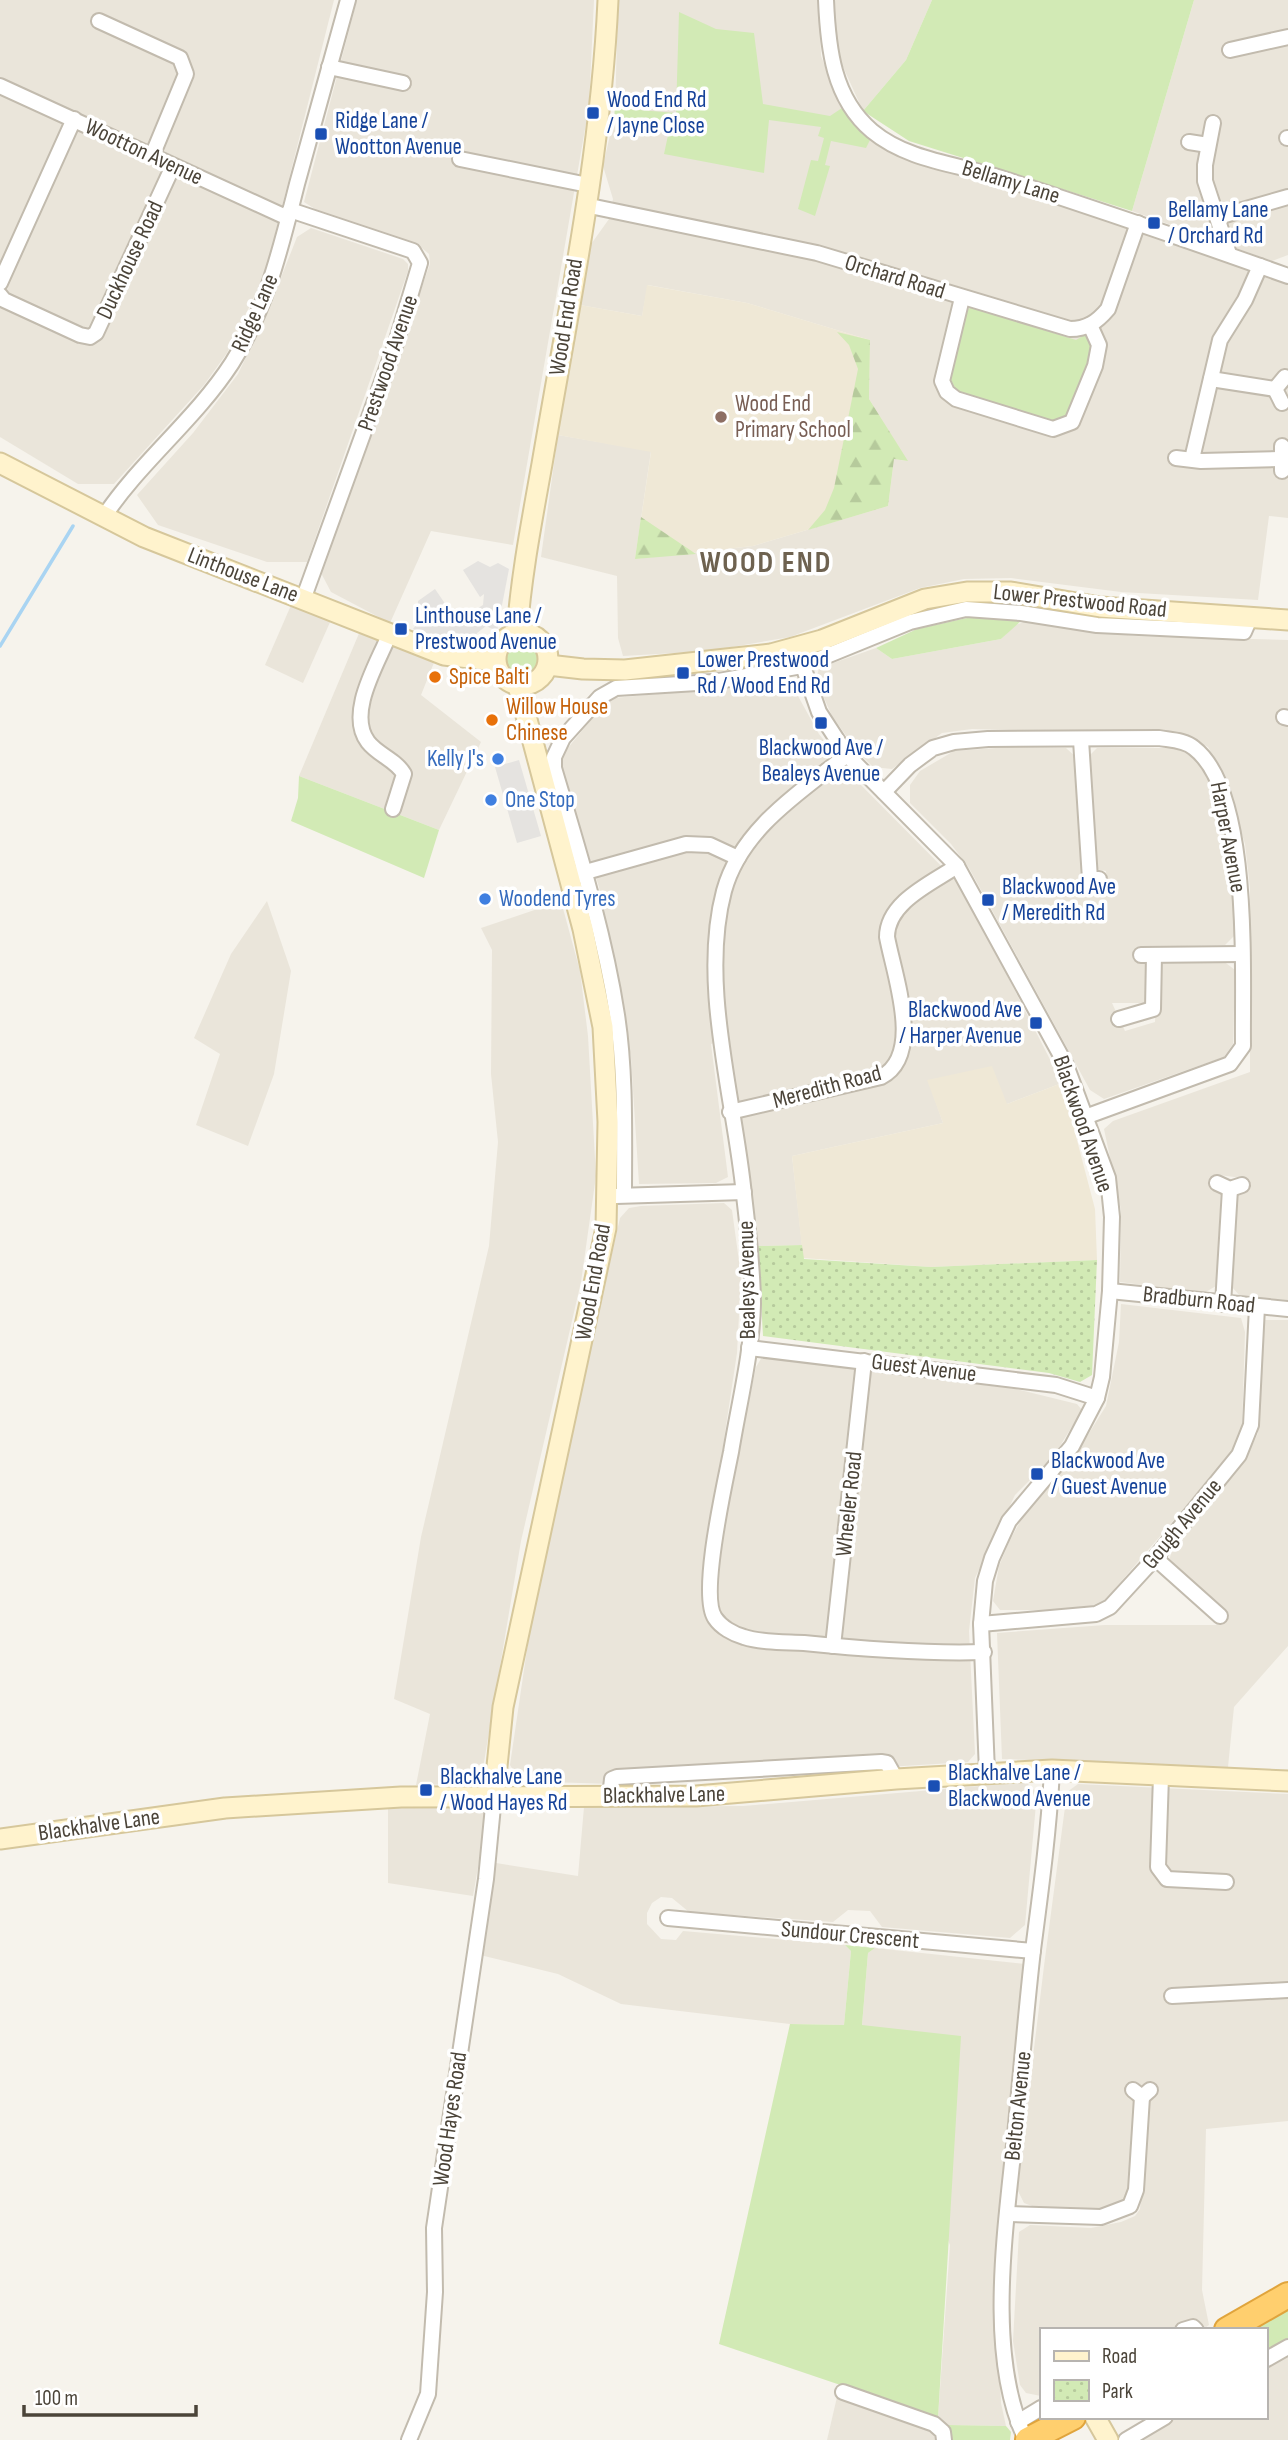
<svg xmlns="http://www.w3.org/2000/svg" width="1288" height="2440" viewBox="0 0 1288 2440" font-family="'Sofia Sans Condensed',sans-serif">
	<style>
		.residential { fill: #eae5da }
		.education { fill: #efe8d6 }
		.grass { fill: #d2eab5 }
		.forest { fill: url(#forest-firs) }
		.park { fill: url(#park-dots) }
		.parking { fill: #e5e3e0 }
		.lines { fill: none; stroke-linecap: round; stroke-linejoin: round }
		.stream { stroke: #a9d4f2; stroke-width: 3.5 }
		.street-casing { stroke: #c2bbae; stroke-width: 18 }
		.secondary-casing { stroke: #d6c79b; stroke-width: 23 }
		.highway-casing { stroke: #e0a43c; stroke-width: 28 }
		.street { stroke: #fff; stroke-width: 14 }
		.secondary { stroke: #fff3cd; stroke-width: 19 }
		.highway { stroke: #ffcf6e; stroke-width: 24 }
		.transit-dot { fill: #1a4fb4; stroke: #fff; stroke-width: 2.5 }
		.education-dot { fill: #8d6e63; stroke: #fff; stroke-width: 2.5 }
		.food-dot { fill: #e8710a; stroke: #fff; stroke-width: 2.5 }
		.shop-dot { fill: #3f7fe0; stroke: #fff; stroke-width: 2.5 }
		.labels { text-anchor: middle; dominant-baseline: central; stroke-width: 7; stroke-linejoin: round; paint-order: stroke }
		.transit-label { font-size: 23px; fill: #164399; stroke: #fff; text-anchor: start }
		.street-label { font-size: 23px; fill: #4b4439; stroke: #fff }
		.education-label { font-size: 23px; fill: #785e54; stroke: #fff; text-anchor: start }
		.food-label { font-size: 23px; fill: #c56008; stroke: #fff; text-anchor: start }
		.shop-label { font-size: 23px; fill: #366cbe; stroke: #fff; text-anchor: start }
		.district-label { font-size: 30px; font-weight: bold; letter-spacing: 2px; fill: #6e6250; stroke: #fff }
	</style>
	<defs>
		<pattern id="forest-firs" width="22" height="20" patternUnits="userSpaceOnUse" patternTransform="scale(1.75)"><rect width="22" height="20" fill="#d2eab5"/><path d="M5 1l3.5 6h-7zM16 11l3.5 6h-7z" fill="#b6ca9c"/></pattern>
		<pattern id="park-dots" width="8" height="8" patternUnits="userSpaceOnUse" patternTransform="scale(1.75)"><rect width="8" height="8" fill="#d2eab5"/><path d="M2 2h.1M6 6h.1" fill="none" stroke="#b6ca9c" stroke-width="1.8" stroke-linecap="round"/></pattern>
	</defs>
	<rect width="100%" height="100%" fill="#f6f3ec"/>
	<g class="residential">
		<polygon points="0,0 334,0 265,274 227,353 204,385 114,484 78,484 0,437"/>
		<polygon points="357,0 594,0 589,106 513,545 431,531 390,623 331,592 320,571 430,264 429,254 417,244 318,211 304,202"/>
		<polygon points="618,0 819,0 821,56 842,108 870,140 911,159 1128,225 1288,283 1288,518 1269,516 1258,600 1121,592 1011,578 964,579 920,588 790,637 709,651 623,656 618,638 617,576 541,557 558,435 651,451 635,559 753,546 888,506 894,459 907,461 869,399 870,340 747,303 648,285 642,316 580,305 589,247 609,219 613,199 603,166 615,113"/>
		<polygon points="834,0 932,0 906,60 863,111 834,47"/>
		<polygon points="1194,0 1288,0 1288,255 1272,261 1132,211"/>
		<polygon points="311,228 403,259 408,264 408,271 307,562 267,562 158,525 137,495 193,433 238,374 267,313 297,237"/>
		<polygon points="292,603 331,620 303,683 265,665"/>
		<polygon points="1030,620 1134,636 1288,640 1288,1300 1241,1297 1231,1286 1237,1194 1249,1187 1242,1178 1219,1175 1209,1184 1221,1191 1216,1286 1204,1293 1120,1282 1121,1210 1104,1129 1113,1121 1250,1072 1250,888 1245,844 1222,771 1208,747 1185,735 972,729 942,733 892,769 873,767 857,751 832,716 816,680 819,668 876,648 892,659 1001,639 1015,625"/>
		<polygon points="360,631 435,660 421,695 481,742 439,830 299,776"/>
		<polygon points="781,683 793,687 819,734 852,776 962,887 1062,1083 1007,1104 928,1080 943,1123 792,1156 802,1245 758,1246 728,1039 711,1044 728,1177 716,1183 639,1184 631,1058 599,887 559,765 567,749 604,704 613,698"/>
		<polygon points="1010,747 1066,748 1078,759 1086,893 1107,893 1106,871 1095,869 1088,757 1097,748 1181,748 1201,762 1212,779 1235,878 1236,934 1225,945 1139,947 1137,960 1148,961 1148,1003 1112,1003 1125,1031 1155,1022 1158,960 1222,960 1235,970 1233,1044 1224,1057 1104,1099 1090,1090 969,868 951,844 910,803 910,785 920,771 954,751"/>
		<polygon points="267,901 291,971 274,1074 248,1146 196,1125 220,1054 194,1038 231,954"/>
		<polygon points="561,901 580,971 588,1036 596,1176 581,1282 521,1541 482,1774 469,1784 416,1785 430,1714 394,1699 421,1537 489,1246 498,1142 491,1074 492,950 481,928"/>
		<polygon points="724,1203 732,1210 741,1276 737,1353 718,1479 732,1481 756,1367 762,1357 1016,1389 1077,1404 1082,1410 1054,1456 1015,1495 975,1578 969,1631 975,1754 968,1762 611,1784 520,1781 510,1765 535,1595 620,1218 629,1208 641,1206"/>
		<polygon points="1121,1304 1241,1318 1245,1332 1242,1427 1236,1448 1106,1599 1083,1610 1000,1610 993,1601 999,1566 1009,1542 1023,1516 1081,1446 1106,1406 1119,1342"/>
		<polygon points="1264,1320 1288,1320 1288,1646 1234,1707 1228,1767 1002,1759 997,1633 1105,1625 1219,1625 1226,1616 1169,1561 1173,1546 1247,1456 1258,1433"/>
		<polygon points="1026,1782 1037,1793 1025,1925 1010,1938 882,1927 870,1911 848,1910 833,1922 689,1912 672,1898 661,1897 652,1903 647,1913 647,1924 661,1939 676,1940 683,1931 845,1945 851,1951 844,2025 790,2024 621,2004 558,1974 480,1955 496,1863 578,1876 584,1807 743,1806"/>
		<polygon points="1078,1784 1288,1794 1288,2121 1206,2129 1202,2290 1209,2325 1206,2327 1192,2320 1174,2330 1041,2330 1041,2396 1026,2393 1020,2385 1013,2341 1019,2232 1030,2225 1091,2228 1121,2222 1135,2216 1140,2209 1148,2098 1145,2088 1133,2085 1136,2099 1130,2184 1123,2204 1108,2209 1035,2207 1024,2203 1017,2189 1044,1966 1067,1792"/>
		<polygon points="489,1804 473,1896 388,1883 388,1805"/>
		<polygon points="875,1948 1025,1964 1007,2126 1000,2221 997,2301 1001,2403 1006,2426 948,2425 938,2418 950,2245 862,2025 868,1953"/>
		<polygon points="1288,2356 1288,2440 1138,2440 1178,2417 1265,2417 1265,2368"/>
		<polygon points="837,2397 930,2431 937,2440 827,2440"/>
	</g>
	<g class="education">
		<polygon points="647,285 747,303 870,340 869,399 908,461 894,459 888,506 753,546 635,559 651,452 558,435 580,305 642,316"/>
		<polygon points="992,1066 1007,1104 1062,1083 1095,1209 1097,1260 931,1267 803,1258 792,1156 943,1123 927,1080"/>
	</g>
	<g class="grass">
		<polygon points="932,0 1194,0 1132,211 909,141 863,111 906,60"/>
		<polygon points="679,12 716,29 754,33 763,104 830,116 842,108 870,140 866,148 831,141 825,165 830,166 815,216 798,209 811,160 818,161 824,138 818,136 821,127 769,120 764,173 664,154 670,126 614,117 615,108 676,113"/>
		<polygon points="971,307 1076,340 1086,334 1092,344 1083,381 1068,416 1052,422 957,392 949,376 964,313"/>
		<polygon points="976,616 1018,618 1021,621 1001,639 892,659 876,648 917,629"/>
		<circle cx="522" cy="659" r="20"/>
		<polygon points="299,776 439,830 424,878 291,821 298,798"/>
		<polygon points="845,1945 875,1948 868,1953 862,2025 961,2036 938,2418 719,2344 790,2024 844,2025 851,1951"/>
		<polygon points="1288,2308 1288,2338 1265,2352 1265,2330 1248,2330"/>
		<polygon points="948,2425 1006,2426 1011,2432 1010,2440 950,2440"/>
	</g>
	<g class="forest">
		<polygon points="837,332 870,340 869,399 908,461 894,459 888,506 808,530 825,510 834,488 858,369 849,345"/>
		<polygon points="641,517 696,554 635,559"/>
	</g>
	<polygon class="park" points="802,1245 804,1259 931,1267 1097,1260 1092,1375 1080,1382 1049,1373 763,1336 758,1246"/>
	<g class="parking">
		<polygon points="478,561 490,567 498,563 509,569 497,631 486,626 477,633 476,639 466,639 461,646 413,629 421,619 418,614 418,601 435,589 457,621 483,605 484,594 480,597 463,570"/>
		<polygon points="519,760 541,836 517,843 495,767"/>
	</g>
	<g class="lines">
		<polyline class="stream" points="0,646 73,526"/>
		<g class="street-casing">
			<g id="street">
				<path d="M826 0C828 48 833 98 872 131 908 161 958 164 1001 178 1097 209 1193 242 1288 276"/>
				<polyline points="99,21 180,58 186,74 152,156"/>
				<polyline points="1230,50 1288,37"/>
				<polyline points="329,67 403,83"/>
				<polyline points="0,86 288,218"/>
				<polyline points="1213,123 1205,165 1205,181 1229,254"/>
				<polyline points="1287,138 1288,138"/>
				<polyline points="1189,142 1208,145"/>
				<polyline points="460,159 588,185"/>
				<path d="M585 205 817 253 1070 329C1087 329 1097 322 1108 309L1138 223"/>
				<polyline points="290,210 413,251 420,263 396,343 304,597"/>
				<polyline points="1218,217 1288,197"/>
				<polyline points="0,283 74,119"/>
				<polyline points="0,295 4,300 80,335 90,337 96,333 173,166"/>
				<polyline points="962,298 942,381 947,392 956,399 1053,429 1072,422 1095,366 1099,345 1090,325"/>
				<polyline points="1211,379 1275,389"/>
				<polyline points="1282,403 1275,389 1285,377"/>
				<polyline points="1176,458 1201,461 1280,459"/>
				<polyline points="1192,459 1220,340 1245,300 1260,266"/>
				<polyline points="1282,471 1282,446"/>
				<path d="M103 518C140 462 195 420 232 363 267 308 281 247 297 184 314 123 331 61 348 0"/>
				<path d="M389 635C378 663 346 713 368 742 378 755 396 760 404 774L393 809"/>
				<polyline points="797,649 819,712 847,755 957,866 1066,1065 1108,1178 1112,1217 1110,1291 1102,1377 1097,1398 1072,1446 1009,1521 992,1558 985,1581 981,1624 987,1772"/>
				<polyline points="1284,717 1288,718"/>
				<polyline points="1081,740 1090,879 1099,879"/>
				<path d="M847 755C799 793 741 829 724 891 699 985 735 1100 744 1195 748 1231 753 1268 753 1304 752 1353 739 1403 731 1452 725 1483 699 1595 715 1618 721 1627 733 1634 744 1637 763 1643 785 1642 804 1643 863 1649 925 1654 984 1652"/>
				<path d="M884 792 910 765 933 748 954 742 988 739 1159 738C1170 740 1185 740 1194 748 1252 792 1242 977 1243 1046L1230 1064 1085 1117"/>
				<polyline points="575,875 686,844 710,845 738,858"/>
				<polyline points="1141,955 1242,954"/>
				<polyline points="1119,1019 1153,1009 1154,955"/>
				<path d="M730 1112 881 1077C924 1055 894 975 887 937 887 902 932 883 957 866"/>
				<polyline points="1217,1183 1230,1189 1242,1185"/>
				<path d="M624 1195C624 1135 626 1074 617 1015 604 931 578 849 554 768V757L563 738 600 697 616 688 713 682 802 666 910 622 966 609 1021 613 1097 625 1244 632 1251 616"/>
				<polyline points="616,1196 744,1192"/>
				<polyline points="1110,1291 1288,1309"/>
				<polyline points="1223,1304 1230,1189"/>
				<polyline points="749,1348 1056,1385 1097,1398"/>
				<polyline points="1155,1558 1220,1616"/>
				<polyline points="981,1624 1096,1614 1110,1607 1155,1558 1239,1455 1251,1425 1257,1307"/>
				<polyline points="833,1646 864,1361"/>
				<polyline points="1161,1776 1158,1867 1167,1879 1226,1882"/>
				<polyline points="610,1797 612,1779 617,1777 881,1762 887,1763 896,1779"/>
				<polyline points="668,1918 1033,1951"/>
				<polyline points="1172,1996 1288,1990"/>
				<polyline points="1133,2090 1142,2097 1150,2090"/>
				<polyline points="1007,2214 1101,2217 1130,2206 1136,2190 1142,2097"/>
				<polyline points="1183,2330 1193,2327 1196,2330"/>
				<polyline points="1265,2360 1288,2347"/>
				<polyline points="843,2392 934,2424 943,2432 944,2440"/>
				<polyline points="1018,2422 1041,2408"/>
				<polyline points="409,2440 428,2394 435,2292 434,2228 486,1879 494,1796"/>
				<path d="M1026 2440C985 2355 1006 2227 1015 2135 1021 2073 1026 2011 1033 1950 1041 1889 1049 1830 1052 1770"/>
				<polyline points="1126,2440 1165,2417"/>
			</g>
		</g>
		<g class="secondary-casing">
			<g id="secondary">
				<polyline points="0,463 144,537 444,655 495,661"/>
				<circle cx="522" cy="659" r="26"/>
				<path d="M517 633C521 576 532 520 542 464 568 311 601 156 608 0"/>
				<polyline points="548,665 583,669 625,670 771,654 822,640 925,599 967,592 1011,592 1100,607 1288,620"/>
				<polyline points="494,1796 503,1707 606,1228 608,1122 603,1027 583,929 518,686"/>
				<polyline points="0,1839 225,1808 401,1797 696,1796 896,1779 1052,1770 1288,1781"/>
				<polyline points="1095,2417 1108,2440"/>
			</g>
		</g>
		<g class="highway-casing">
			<g id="highway">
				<polyline points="1227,2330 1288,2295"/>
				<polyline points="1028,2440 1073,2417"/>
			</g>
		</g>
		<use href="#street" class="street"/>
		<use href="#secondary" class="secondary"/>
		<use href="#highway" class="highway"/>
	</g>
	<g class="transit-dot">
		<rect x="586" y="106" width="14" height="14" rx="3.5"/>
		<rect x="314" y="127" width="14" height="14" rx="3.5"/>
		<rect x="1147" y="216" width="14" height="14" rx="3.5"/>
		<rect x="394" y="622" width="14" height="14" rx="3.5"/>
		<rect x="676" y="666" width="14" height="14" rx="3.5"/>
		<rect x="814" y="716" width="14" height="14" rx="3.5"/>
		<rect x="981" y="893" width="14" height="14" rx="3.5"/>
		<rect x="1029" y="1016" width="14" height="14" rx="3.5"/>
		<rect x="1030" y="1467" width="14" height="14" rx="3.5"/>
		<rect x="927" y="1779" width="14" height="14" rx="3.5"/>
		<rect x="419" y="1783" width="14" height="14" rx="3.5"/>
	</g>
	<circle class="education-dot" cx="721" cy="417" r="7"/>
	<g class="food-dot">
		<circle cx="435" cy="677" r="7"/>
		<circle cx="492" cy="720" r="7"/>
	</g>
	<g class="shop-dot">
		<circle cx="498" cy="759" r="7"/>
		<circle cx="491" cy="800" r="7"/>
		<circle cx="485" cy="899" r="7"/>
	</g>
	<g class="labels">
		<g class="transit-label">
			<text x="607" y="100">Wood End Rd<tspan x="607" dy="26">/ Jayne Close</tspan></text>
			<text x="335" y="121">Ridge Lane /<tspan x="335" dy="26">Wootton Avenue</tspan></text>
			<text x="1168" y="210">Bellamy Lane<tspan x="1168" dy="26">/ Orchard Rd</tspan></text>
			<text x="415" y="616">Linthouse Lane /<tspan x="415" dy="26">Prestwood Avenue</tspan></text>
			<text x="697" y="660">Lower Prestwood<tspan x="697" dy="26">Rd / Wood End Rd</tspan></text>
			<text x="821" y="748" text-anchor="middle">Blackwood Ave /<tspan x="821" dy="26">Bealeys Avenue</tspan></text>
			<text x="1002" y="887">Blackwood Ave<tspan x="1002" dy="26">/ Meredith Rd</tspan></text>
			<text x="1022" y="1010" text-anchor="end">Blackwood Ave<tspan x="1022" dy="26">/ Harper Avenue</tspan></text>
			<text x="1051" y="1461">Blackwood Ave<tspan x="1051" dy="26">/ Guest Avenue</tspan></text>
			<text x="948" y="1773">Blackhalve Lane /<tspan x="948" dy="26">Blackwood Avenue</tspan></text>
			<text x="440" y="1777">Blackhalve Lane<tspan x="440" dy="26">/ Wood Hayes Rd</tspan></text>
		</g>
		<g class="street-label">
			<text transform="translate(144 152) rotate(25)">Wootton Avenue</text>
			<text transform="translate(1011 182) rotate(17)">Bellamy Lane</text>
			<text transform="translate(130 260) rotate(-65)">Duckhouse Road</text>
			<text transform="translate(895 277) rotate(17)">Orchard Road</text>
			<text transform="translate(255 313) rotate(-66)">Ridge Lane</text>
			<text transform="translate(566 317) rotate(-81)">Wood End Road</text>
			<text transform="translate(388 363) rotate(-71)">Prestwood Avenue</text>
			<text transform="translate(243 575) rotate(21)">Linthouse Lane</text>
			<text transform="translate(1080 601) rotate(6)">Lower Prestwood Road</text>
			<text transform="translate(1228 837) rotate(79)">Harper Avenue</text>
			<text transform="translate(827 1087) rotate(-15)">Meredith Road</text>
			<text transform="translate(1083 1124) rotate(71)">Blackwood Avenue</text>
			<text transform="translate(747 1280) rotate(-91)">Bealeys Avenue</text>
			<text transform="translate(593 1282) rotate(-80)">Wood End Road</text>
			<text transform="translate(1199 1300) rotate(6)">Bradburn Road</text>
			<text transform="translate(924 1368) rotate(7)">Guest Avenue</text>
			<text transform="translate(849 1504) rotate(-84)">Wheeler Road</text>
			<text transform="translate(1182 1524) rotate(-50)">Gough Avenue</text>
			<text transform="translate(664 1795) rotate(-1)">Blackhalve Lane</text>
			<text transform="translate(99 1825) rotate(-8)">Blackhalve Lane</text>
			<text transform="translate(850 1935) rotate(5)">Sundour Crescent</text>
			<text transform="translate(1018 2106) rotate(-84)">Belton Avenue</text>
			<text transform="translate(450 2119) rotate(-82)">Wood Hayes Road</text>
		</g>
		<g class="education-label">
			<text x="735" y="404">Wood End<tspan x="735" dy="26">Primary School</tspan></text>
		</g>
		<g class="food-label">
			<text x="449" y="677">Spice Balti</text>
			<text x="506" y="707">Willow House<tspan x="506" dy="26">Chinese</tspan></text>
		</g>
		<g class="shop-label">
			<text x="484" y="759" text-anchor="end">Kelly J's</text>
			<text x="505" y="800">One Stop</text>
			<text x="499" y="899">Woodend Tyres</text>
		</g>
		<g class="district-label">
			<text x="766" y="563">WOOD END</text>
		</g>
	</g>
	<rect x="1040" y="2328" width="228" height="91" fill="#ffffff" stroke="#b7b4b0" stroke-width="2"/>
	<rect x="1054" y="2351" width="35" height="10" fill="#fff3cd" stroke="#b7b4b0" stroke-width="2"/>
	<text x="1102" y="2363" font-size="21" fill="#4b4439">Road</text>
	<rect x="1054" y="2380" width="35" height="21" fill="url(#park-dots)" stroke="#b7b4b0" stroke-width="2"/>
	<text x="1102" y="2398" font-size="21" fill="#4b4439">Park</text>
	<path d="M24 2405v10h172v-10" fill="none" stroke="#4b4439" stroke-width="3.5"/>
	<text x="35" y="2405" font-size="21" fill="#4b4439" stroke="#ffffff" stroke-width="5" paint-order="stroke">100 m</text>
</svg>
